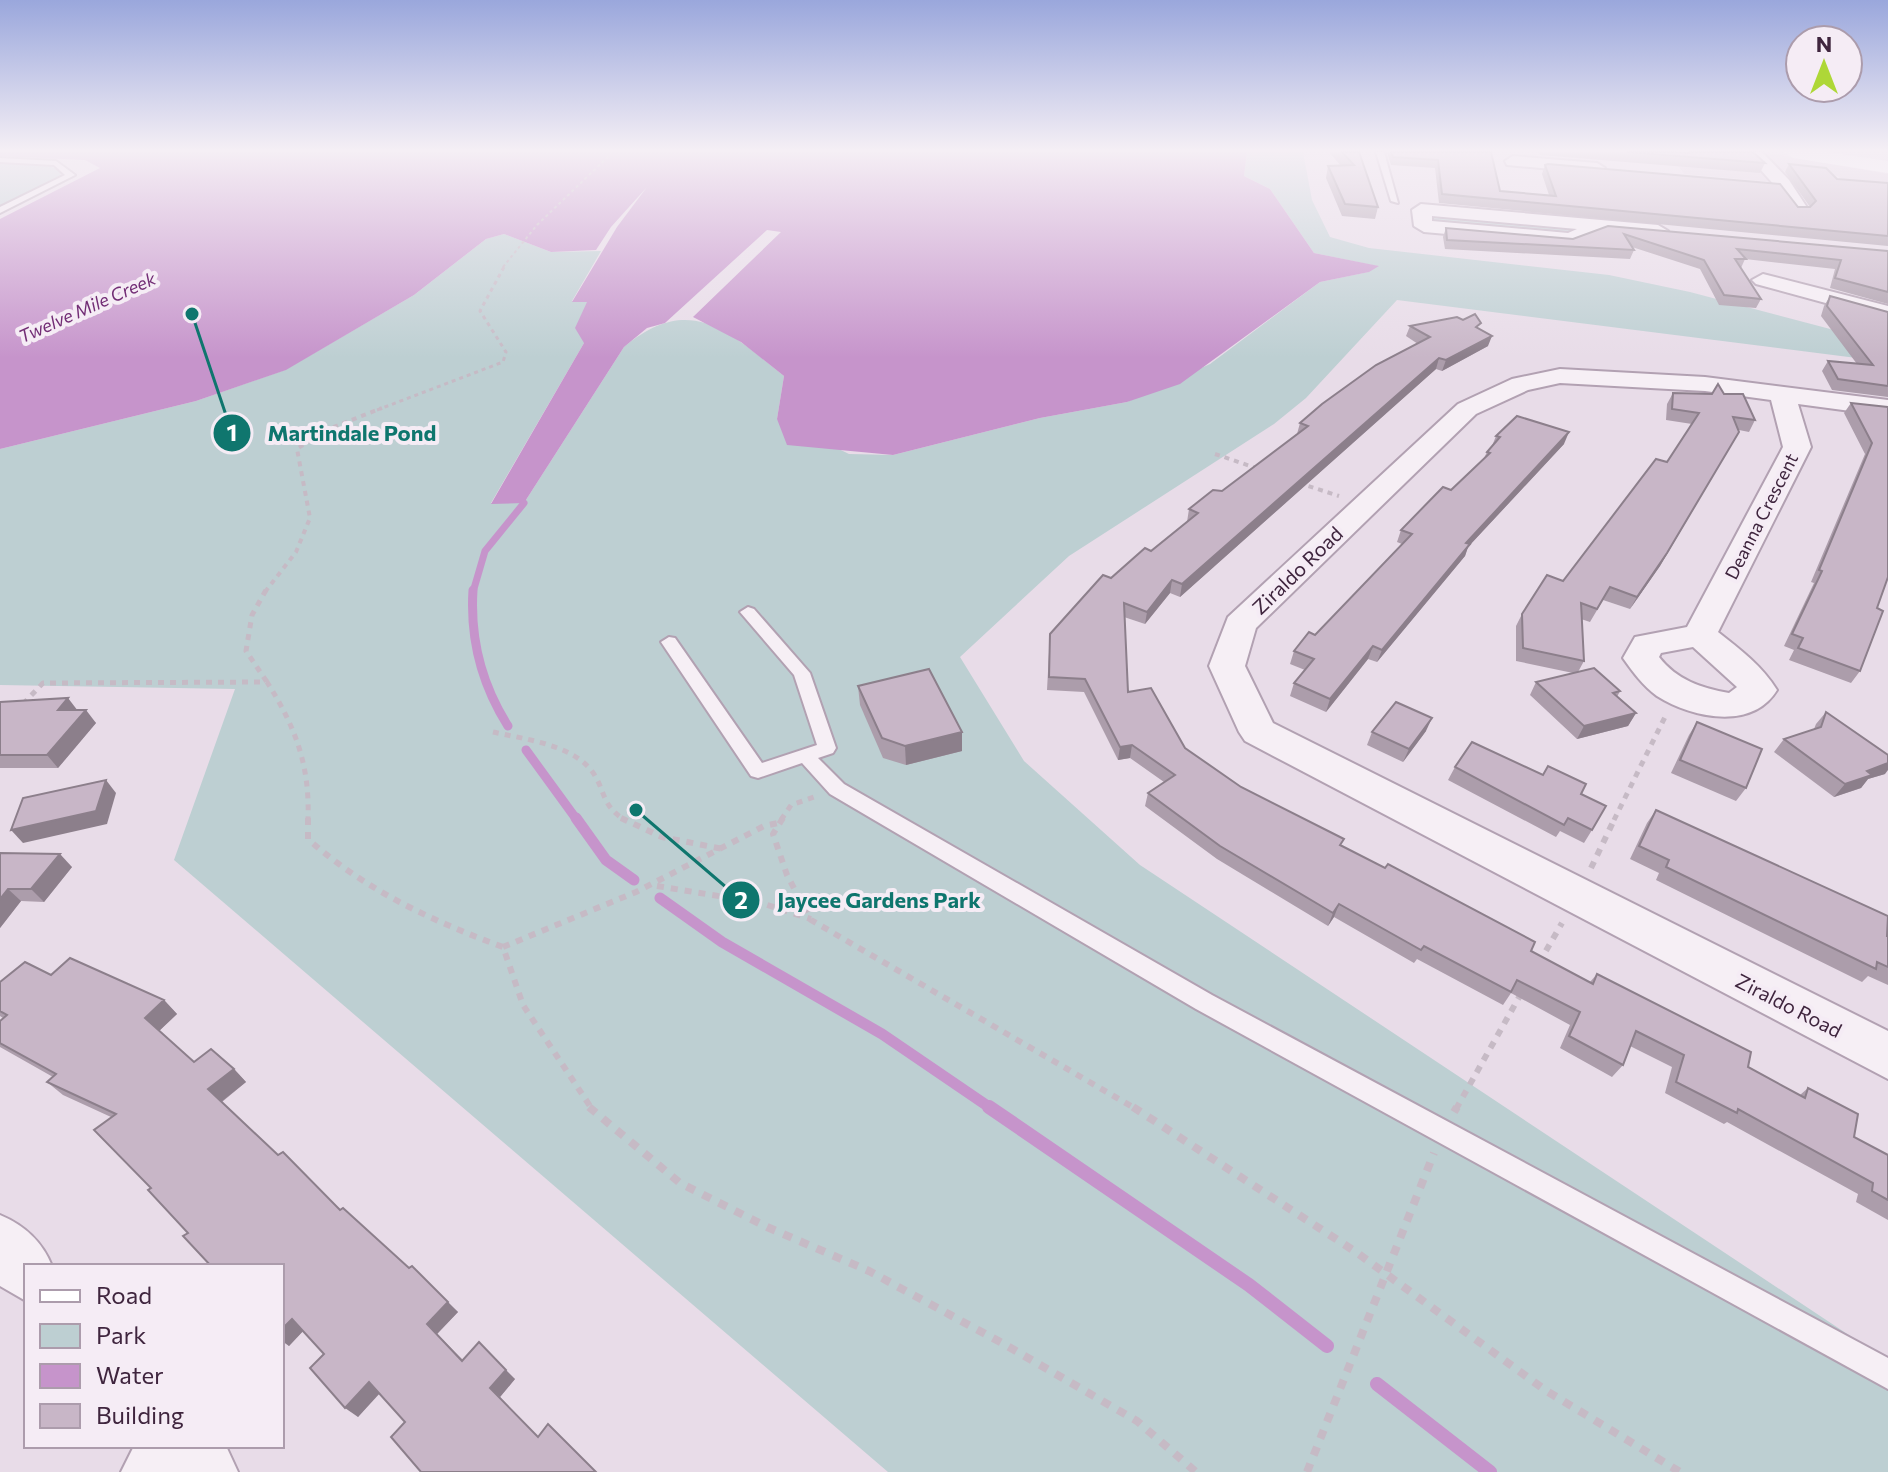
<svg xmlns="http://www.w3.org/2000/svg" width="1888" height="1472" viewBox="0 0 1888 1472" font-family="Commissioner,sans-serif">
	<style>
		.built { fill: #dacad9 }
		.green { fill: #bdcfd2 }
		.water { fill: #c694cb }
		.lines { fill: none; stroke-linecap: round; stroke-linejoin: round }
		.stream-far3 { stroke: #c694cb; stroke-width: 7 }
		.stream-far2 { stroke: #c694cb; stroke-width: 9 }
		.stream-far1 { stroke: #c694cb; stroke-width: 11 }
		.stream { stroke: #c694cb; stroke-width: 14 }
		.lane-casing { stroke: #b2a1b2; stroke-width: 4 }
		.street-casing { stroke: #b2a1b2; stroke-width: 4 }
		.path-far5 { stroke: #c6bac5; stroke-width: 2; stroke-dasharray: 3 3; stroke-linecap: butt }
		.path-far4 { stroke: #c6bac5; stroke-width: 3; stroke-dasharray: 4 4; stroke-linecap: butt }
		.path-far3 { stroke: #c6bac5; stroke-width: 4; stroke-dasharray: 5 5; stroke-linecap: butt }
		.path-far2 { stroke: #c6bac5; stroke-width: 5; stroke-dasharray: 6 6; stroke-linecap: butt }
		.path-far1 { stroke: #c6bac5; stroke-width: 6; stroke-dasharray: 7 7; stroke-linecap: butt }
		.path { stroke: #c6bac5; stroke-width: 8; stroke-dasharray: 9 9; stroke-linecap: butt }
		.lane { fill: #f6eff5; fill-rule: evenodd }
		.street { fill: #f6eff5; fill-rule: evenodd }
		.secondary { fill: #fff; fill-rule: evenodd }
		.wall { fill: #ac9dab }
		.shaded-wall { fill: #8c7f8b }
		.building { fill: #c8b6c7; stroke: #8c7f8b; stroke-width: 2 }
		.labels { text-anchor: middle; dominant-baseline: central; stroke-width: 8; stroke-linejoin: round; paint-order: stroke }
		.far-water-label { font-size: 18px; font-style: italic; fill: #722d75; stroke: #f5ecf5 }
		.far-street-label { font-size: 18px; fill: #3f253e; stroke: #f5ecf5 }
		.street-label { font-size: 20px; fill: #3f253e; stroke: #f5ecf5 }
		.leader { fill: none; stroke: #0f766e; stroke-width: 3 }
		.callout-dot { fill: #0f766e; stroke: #f5ecf5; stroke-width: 3 }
		.mark-label { font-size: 24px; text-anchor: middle; font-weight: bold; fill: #fff }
		.callout-label { font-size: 22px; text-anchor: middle; font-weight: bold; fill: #0f766e; stroke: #f5ecf5; stroke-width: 8; stroke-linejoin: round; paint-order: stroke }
	</style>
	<rect width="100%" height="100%" fill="#e8dce8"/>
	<polygon class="built" points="1669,152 1763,152 1888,174 1888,190 1851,188 1838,176 1767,169 1775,182 1684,174"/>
	<g class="green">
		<path d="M1247 152H1303L1312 200 1330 237 1369 248 1609 275 1690 292 1834 330 1888 362 1397 300 1306 398 1274 424 1069 556 960 657 1024 761 1140 865 1888 1361V1472H888L174 860 235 689 0 685V449L196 401 285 370 414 295 486 239 504 234 551 252 601 251 572 301H588L584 343 491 503H524L624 347C690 292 728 331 784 376L777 419 849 454 893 455 1040 418 1127 402 1210 364 1320 282 1368 272 1377 266 1314 253 1270 189 1244 176Z"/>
		<polygon points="0,161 43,163 61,171 60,177 0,207"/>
		<polygon points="1427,215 1570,228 1578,231 1578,237 1428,223"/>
	</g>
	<polygon class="water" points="0,152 1247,152 1244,176 1270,189 1314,253 1379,266 1369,272 1320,282 1180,384 1127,402 1040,418 893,455 787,445 777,419 784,376 741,342 693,317 781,232 767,230 665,323 647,328 624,347 524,503 491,504 584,343 575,328 587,302 572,302 617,227 647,187 611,227 596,250 551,252 504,234 486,239 414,295 286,370 196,401 0,449 0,219 100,168 85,160 0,156"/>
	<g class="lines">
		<polyline class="stream-far3" points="473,592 485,551 524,503"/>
		<g class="stream-far2">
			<path d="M473 590C470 638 482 685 508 726"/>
			<polyline points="526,750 577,820"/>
		</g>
		<g class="stream-far1">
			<polyline points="576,818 606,860 634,880"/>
			<polyline points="660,898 722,942 882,1034 992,1109"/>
		</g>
		<g class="stream">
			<polyline points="989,1107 1249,1285 1327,1346"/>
			<polyline points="1377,1384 1490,1472"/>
		</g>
		<g class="lane-casing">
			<g id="lane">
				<polygon points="1376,152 1384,152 1398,203 1391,201"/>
				<polygon points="0,158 56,161 75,175 0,213 0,207 65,175 54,165 0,162"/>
				<polygon points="748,607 754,609 810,673 836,748 833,753 818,758 844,784 1212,995 1888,1358 1888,1389 1196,1009 830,794 802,763 758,778 751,776 661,642 669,637 675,638 762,763 817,745 794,675 740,612"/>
			</g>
		</g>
		<g class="street-casing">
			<g id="street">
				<polygon points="1745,152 1762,152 1789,180 1808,209 1805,213 1793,213 1776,187"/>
				<polygon points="1513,156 1597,163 1605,168 1597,173 1507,165 1505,161"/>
				<path d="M1421 204 1658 225 1668 231 1658 237 1605 232 1570 245 1424 232 1414 226 1412 210ZM1432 216 1577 229 1568 233 1432 221Z"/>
				<polygon points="1763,274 1888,306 1888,320 1756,284 1752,280"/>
				<path d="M1560 369 1705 377 1888 400V416L1798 404 1811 447 1718 632C1741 650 1762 666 1777 690 1752 731 1692 718 1657 696 1643 686 1633 672 1623 658L1635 637 1687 627 1783 447 1771 400 1705 391 1560 383 1528 390 1476 414 1256 628 1245 666 1273 723 1888 1031V1079L1245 741 1239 732 1209 666 1228 617 1458 404 1512 379ZM1693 647 1737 687 1729 693C1701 688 1677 680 1659 657L1661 653Z"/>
				<path d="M0 1215C24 1225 42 1241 52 1266H26V1301L0 1286Z"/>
				<polygon points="134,1446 226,1446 238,1472 121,1472"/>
			</g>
		</g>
		<polyline class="path-far5" points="503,267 537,225 613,152"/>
		<polyline class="path-far4" points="377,410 503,362 506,352 480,311 505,265"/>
		<g class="path-far3">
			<polyline points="1215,454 1259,469"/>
			<polyline points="1299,483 1339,496"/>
			<polyline points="265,592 296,552 310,518 297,449 326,430 382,408"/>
		</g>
		<g class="path-far2">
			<polyline points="266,590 252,615 246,651 267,682"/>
			<path d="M23 704 43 683 267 682C296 728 310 766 308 820"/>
			<path d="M493 732C523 739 570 744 591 770 606 789 600 805 625 820"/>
			<polyline points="781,820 791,805 814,797"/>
			<polyline points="1614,820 1666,715"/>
		</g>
		<g class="path-far1">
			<path d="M308 818V839C365 890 432 921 503 947L523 1005 592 1109"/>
			<polyline points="621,818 662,837 723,849"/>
			<polyline points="783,818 773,834 787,875 811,920 1136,1109"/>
			<polyline points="1591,868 1615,818"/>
			<polyline points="657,886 761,903 811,919"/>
			<polyline points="503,947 636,892 764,826 778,823"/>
			<polyline points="1539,963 1562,923"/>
			<polyline points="1456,1109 1522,992"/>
		</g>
		<g class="path">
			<polyline points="589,1107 680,1183 767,1227 869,1271 1002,1343 1137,1421 1196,1472"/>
			<polyline points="1133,1107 1356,1252 1545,1390 1680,1472"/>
			<polyline points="1454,1112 1457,1107"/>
			<polyline points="1307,1472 1434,1153"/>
		</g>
		<use href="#lane" class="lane"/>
		<use href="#street" class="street"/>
		<polygon class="secondary" points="1784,152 1827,152 1888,161 1888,173 1793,158"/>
	</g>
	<g class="wall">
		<polygon points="1329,152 1359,152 1378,207 1375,219 1342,216 1326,178 1328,166 1341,166"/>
		<polygon points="1387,152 1491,152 1500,191 1549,195 1542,174 1545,165 1798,207 1810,207 1785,172 1789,164 1837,179 1888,183 1888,246 1439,203 1435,168 1391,165"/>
		<polygon points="1538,152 1753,152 1765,163 1760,173 1540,155"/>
		<polygon points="1608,226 1888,251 1888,304 1830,288 1835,269 1745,259 1741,268 1761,299 1756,308 1719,305 1700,269 1632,247 1634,250 1630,259 1445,249 1443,237 1446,228 1573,239"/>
		<polygon points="1830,296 1888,312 1888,397 1832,390 1822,371 1828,361 1857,364 1821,316 1824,306"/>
		<polygon points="1410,326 1479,328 1488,346 1442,371 1436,369 1180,597 1170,593 1145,624 1124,617 1128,692 1185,748 1241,787 1341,846 1531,951 1590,982 1597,974 1748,1067 1800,1095 1808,1088 1854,1137 1888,1155 1888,1220 1856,1202 1858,1194 1727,1122 1724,1124 1665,1093 1672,1067 1630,1046 1623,1065 1612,1077 1560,1048 1570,1025 1511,993 1503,1005 1417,959 1414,963 1334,917 1328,926 1217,859 1145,806 1148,793 1164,782 1130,758 1118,760 1084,692 1047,690 1050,634 1111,578 1151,551 1187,522 1189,509 1222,491 1297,434 1300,423 1418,344 1406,336"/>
		<polygon points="1673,393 1724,394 1755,420 1749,432 1739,430 1660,566 1630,609 1603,600 1590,622 1581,619 1584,661 1578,672 1620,691 1617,697 1636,713 1628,726 1577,739 1530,695 1536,682 1573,673 1516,661 1516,626 1522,614 1563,581 1667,462 1692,424 1666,420 1667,404"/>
		<polygon points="1851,403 1888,407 1877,608 1860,671 1851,683 1789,660 1794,650 1784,646 1814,583 1811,582 1865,454 1844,413"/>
		<polygon points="1496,436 1564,444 1468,547 1465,556 1377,662 1368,659 1326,712 1290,696 1294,683 1305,670 1290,664 1294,651 1315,635 1402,544 1397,542 1401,530 1451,490 1484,458 1487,452 1492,446"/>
		<polygon points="858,686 962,732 962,751 906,765 883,758 860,705"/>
		<polygon points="0,702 78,710 96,723 58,768 0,768"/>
		<polygon points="1826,712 1885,774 1868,779 1861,788 1834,797 1774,752 1784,739 1814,729 1816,724"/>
		<polygon points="1697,722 1746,788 1736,801 1671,773 1689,735"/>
		<polygon points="1426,731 1403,762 1367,745 1372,732"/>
		<polygon points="1455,767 1581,794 1592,830 1584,843 1560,831 1556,837 1448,780"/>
		<polygon points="1656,810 1888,936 1888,985 1868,976 1862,982 1656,880 1659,873 1630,859 1647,823"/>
		<polygon points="0,853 72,867 44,902 21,901 0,928"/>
		<polygon points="51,975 164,1000 177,1014 159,1031 194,1062 234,1069 246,1082 222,1102 278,1155 458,1312 437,1334 463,1360 515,1379 500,1397 538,1437 596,1472 405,1422 379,1393 358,1417 324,1354 303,1331 289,1346 188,1233 151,1188 111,1117 63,1095 47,1082 53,1077 0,1047 0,1021 3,1018 0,1016 0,982"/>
	</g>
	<g class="shaded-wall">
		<polygon points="1492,336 1488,346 1442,371 1446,360"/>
		<polygon points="1439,358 1436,369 1180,597 1182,584"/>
		<polygon points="1569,432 1564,444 1468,547 1465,556 1377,662 1382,650 1466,543"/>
		<polygon points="1739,432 1660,566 1630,609 1637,597"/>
		<polygon points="1172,580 1170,593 1145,624 1147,612"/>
		<polygon points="1373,646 1368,659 1326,712 1330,699"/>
		<polygon points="68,698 78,711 58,710"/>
		<polygon points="86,710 96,723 58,768 47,755"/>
		<polygon points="1636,713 1628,726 1577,739 1584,726"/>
		<polygon points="1432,718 1426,731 1403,762 1409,749"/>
		<polygon points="962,732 962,751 906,765 905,746"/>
		<polygon points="1132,745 1130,758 1118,760 1120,747"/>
		<polygon points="1888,763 1888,770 1885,774 1868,779 1861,788 1834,797 1845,784 1867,771"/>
		<polygon points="106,780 116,793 107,824 23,843 11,830"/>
		<polygon points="60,854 72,867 44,902 31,889"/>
		<polygon points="8,889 21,901 0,928 0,899"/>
		<polygon points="1339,904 1334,917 1328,926 1333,913"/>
		<polygon points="164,1000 177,1014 158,1032 145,1018"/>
		<polygon points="234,1069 246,1082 221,1102 208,1089"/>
		<polygon points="448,1302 458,1312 437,1334 427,1324"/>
		<polygon points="292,1319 305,1329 289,1346 282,1341 282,1329"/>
		<polygon points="506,1370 515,1379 500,1397 490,1388"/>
		<polygon points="369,1382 381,1392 358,1417 345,1408"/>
	</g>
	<g class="building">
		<polygon points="1342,152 1359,152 1378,207 1345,204 1328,166 1354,165"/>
		<polygon points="1391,152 1491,152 1500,191 1556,196 1545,165 1548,164 1780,184 1798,207 1810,207 1816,201 1789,164 1826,168 1837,179 1888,183 1888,236 1442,194 1438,160 1393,157"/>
		<polygon points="1627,152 1669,152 1690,153 1688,152 1753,152 1765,163"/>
		<polygon points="1608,226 1888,251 1888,292 1835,278 1841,260 1737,249 1746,259 1735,259 1761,299 1724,295 1704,260 1624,234 1634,250 1447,240 1446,228 1573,239"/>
		<polygon points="1830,296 1888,312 1888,386 1838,379 1828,361 1873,365 1827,306"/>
		<polygon points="1475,314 1481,323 1476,327 1492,336 1446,360 1439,358 1182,584 1172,580 1147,612 1124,603 1128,692 1151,688 1185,748 1241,787 1344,839 1340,845 1385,868 1388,864 1535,942 1531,951 1593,984 1597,974 1751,1052 1748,1067 1805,1098 1808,1088 1858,1114 1854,1137 1888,1155 1888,1200 1872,1191 1873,1183 1738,1109 1737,1113 1676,1082 1684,1055 1636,1031 1623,1065 1569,1036 1580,1012 1517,980 1511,992 1424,946 1421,950 1339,904 1333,913 1220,846 1148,793 1175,775 1132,745 1120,747 1085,679 1049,677 1050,634 1103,575 1111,578 1145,548 1151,551 1198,513 1189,509 1213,490 1222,491 1308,426 1300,423 1322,404 1376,365 1430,337 1410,326 1457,317 1463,320"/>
		<polygon points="1718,384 1724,394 1743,394 1755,420 1733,417 1739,432 1667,553 1637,597 1610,587 1597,609 1581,603 1584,661 1523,648 1522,614 1547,575 1563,581 1656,459 1667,462 1699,413 1672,409 1673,393 1712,394"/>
		<polygon points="1851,403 1888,407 1888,577 1877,608 1883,611 1860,671 1798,648 1803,638 1792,634 1822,571 1819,570 1872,443"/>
		<polygon points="1517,416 1569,432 1466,543 1470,544 1382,650 1373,646 1330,699 1294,683 1314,659 1294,651 1309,632 1315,635 1412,534 1401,530 1443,487 1451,490 1490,453 1487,452 1500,437 1496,436"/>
		<polygon points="1594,668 1620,691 1613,693 1636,713 1584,726 1536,682"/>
		<polygon points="929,669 962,732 905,746 882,738 858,686"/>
		<polygon points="68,698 58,710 86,710 47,755 0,755 0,702"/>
		<polygon points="1396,702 1432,718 1409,749 1372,732"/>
		<polygon points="1826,712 1888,755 1888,763 1867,771 1872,775 1845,784 1784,739 1821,727"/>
		<polygon points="1697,722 1762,749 1746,788 1680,760"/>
		<polygon points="1472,742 1543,775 1548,766 1586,784 1581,794 1606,806 1592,830 1568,818 1564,825 1455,767"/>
		<polygon points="106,780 96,811 11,830 23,798"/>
		<polygon points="1656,810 1888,916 1887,936 1888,936 1888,967 1877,962 1876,969 1666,867 1669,860 1639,846"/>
		<polygon points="0,853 60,854 31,889 8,889 0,899"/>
		<polygon points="70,958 164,1000 145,1018 194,1062 211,1049 234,1069 208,1089 278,1155 283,1152 340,1210 343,1208 409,1268 412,1266 448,1302 427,1324 462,1361 479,1342 506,1370 490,1388 538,1437 548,1424 596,1472 421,1472 391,1437 405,1422 369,1382 345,1408 310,1368 324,1354 292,1319 282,1329 282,1266 211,1266 183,1236 188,1233 148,1190 151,1188 94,1130 116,1114 47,1082 56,1074 0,1043 0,1021 7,1015 0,1011 0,982 25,962 51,975"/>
	</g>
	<linearGradient id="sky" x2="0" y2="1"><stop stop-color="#9aa7dc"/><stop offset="0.42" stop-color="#f5eff5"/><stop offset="1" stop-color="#f5eff5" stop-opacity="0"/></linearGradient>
	<rect width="1888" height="358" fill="url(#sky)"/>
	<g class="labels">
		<g class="far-water-label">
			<text transform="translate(87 307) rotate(-24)">Twelve Mile Creek</text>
		</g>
		<g class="far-street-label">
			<text transform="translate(1761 516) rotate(-63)">Deanna Crescent</text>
		</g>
		<g class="street-label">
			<text transform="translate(1297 570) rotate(-44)">Ziraldo Road</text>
			<text transform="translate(1789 1005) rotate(27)">Ziraldo Road</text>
		</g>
	</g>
	<path class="leader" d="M192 314L232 433M636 810L741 900"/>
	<g class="callout-dot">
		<circle cx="192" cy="314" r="8"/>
		<circle cx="636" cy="810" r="8"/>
		<circle cx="232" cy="433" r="20"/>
		<circle cx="741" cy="900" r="20"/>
	</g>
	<g class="mark-label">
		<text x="232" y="441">1</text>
		<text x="741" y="909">2</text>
	</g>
	<g class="callout-label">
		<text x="352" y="441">Martindale Pond</text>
		<text x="879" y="908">Jaycee Gardens Park</text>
	</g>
	<rect x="24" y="1264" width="260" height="184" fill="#f5ecf5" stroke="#ac9cac" stroke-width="2"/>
	<rect x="40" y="1290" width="40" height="12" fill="#ffffff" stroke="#ac9cac" stroke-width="2"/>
	<text x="96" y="1304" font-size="24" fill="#3f253e">Road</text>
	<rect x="40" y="1324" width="40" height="24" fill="#bdcfd2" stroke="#ac9cac" stroke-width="2"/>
	<text x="96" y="1344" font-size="24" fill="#3f253e">Park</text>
	<rect x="40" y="1364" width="40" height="24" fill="#c694cb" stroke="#ac9cac" stroke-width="2"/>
	<text x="96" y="1384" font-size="24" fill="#3f253e">Water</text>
	<rect x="40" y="1404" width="40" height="24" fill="#c8b6c7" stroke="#ac9cac" stroke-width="2"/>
	<text x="96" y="1424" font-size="24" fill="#3f253e">Building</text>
	<g transform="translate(1824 64)"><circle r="38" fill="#f5ecf5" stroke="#ac9cac" stroke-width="2"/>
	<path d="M0-6L14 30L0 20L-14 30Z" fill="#aed737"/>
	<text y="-12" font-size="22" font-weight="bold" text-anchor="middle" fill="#3f253e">N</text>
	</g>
</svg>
